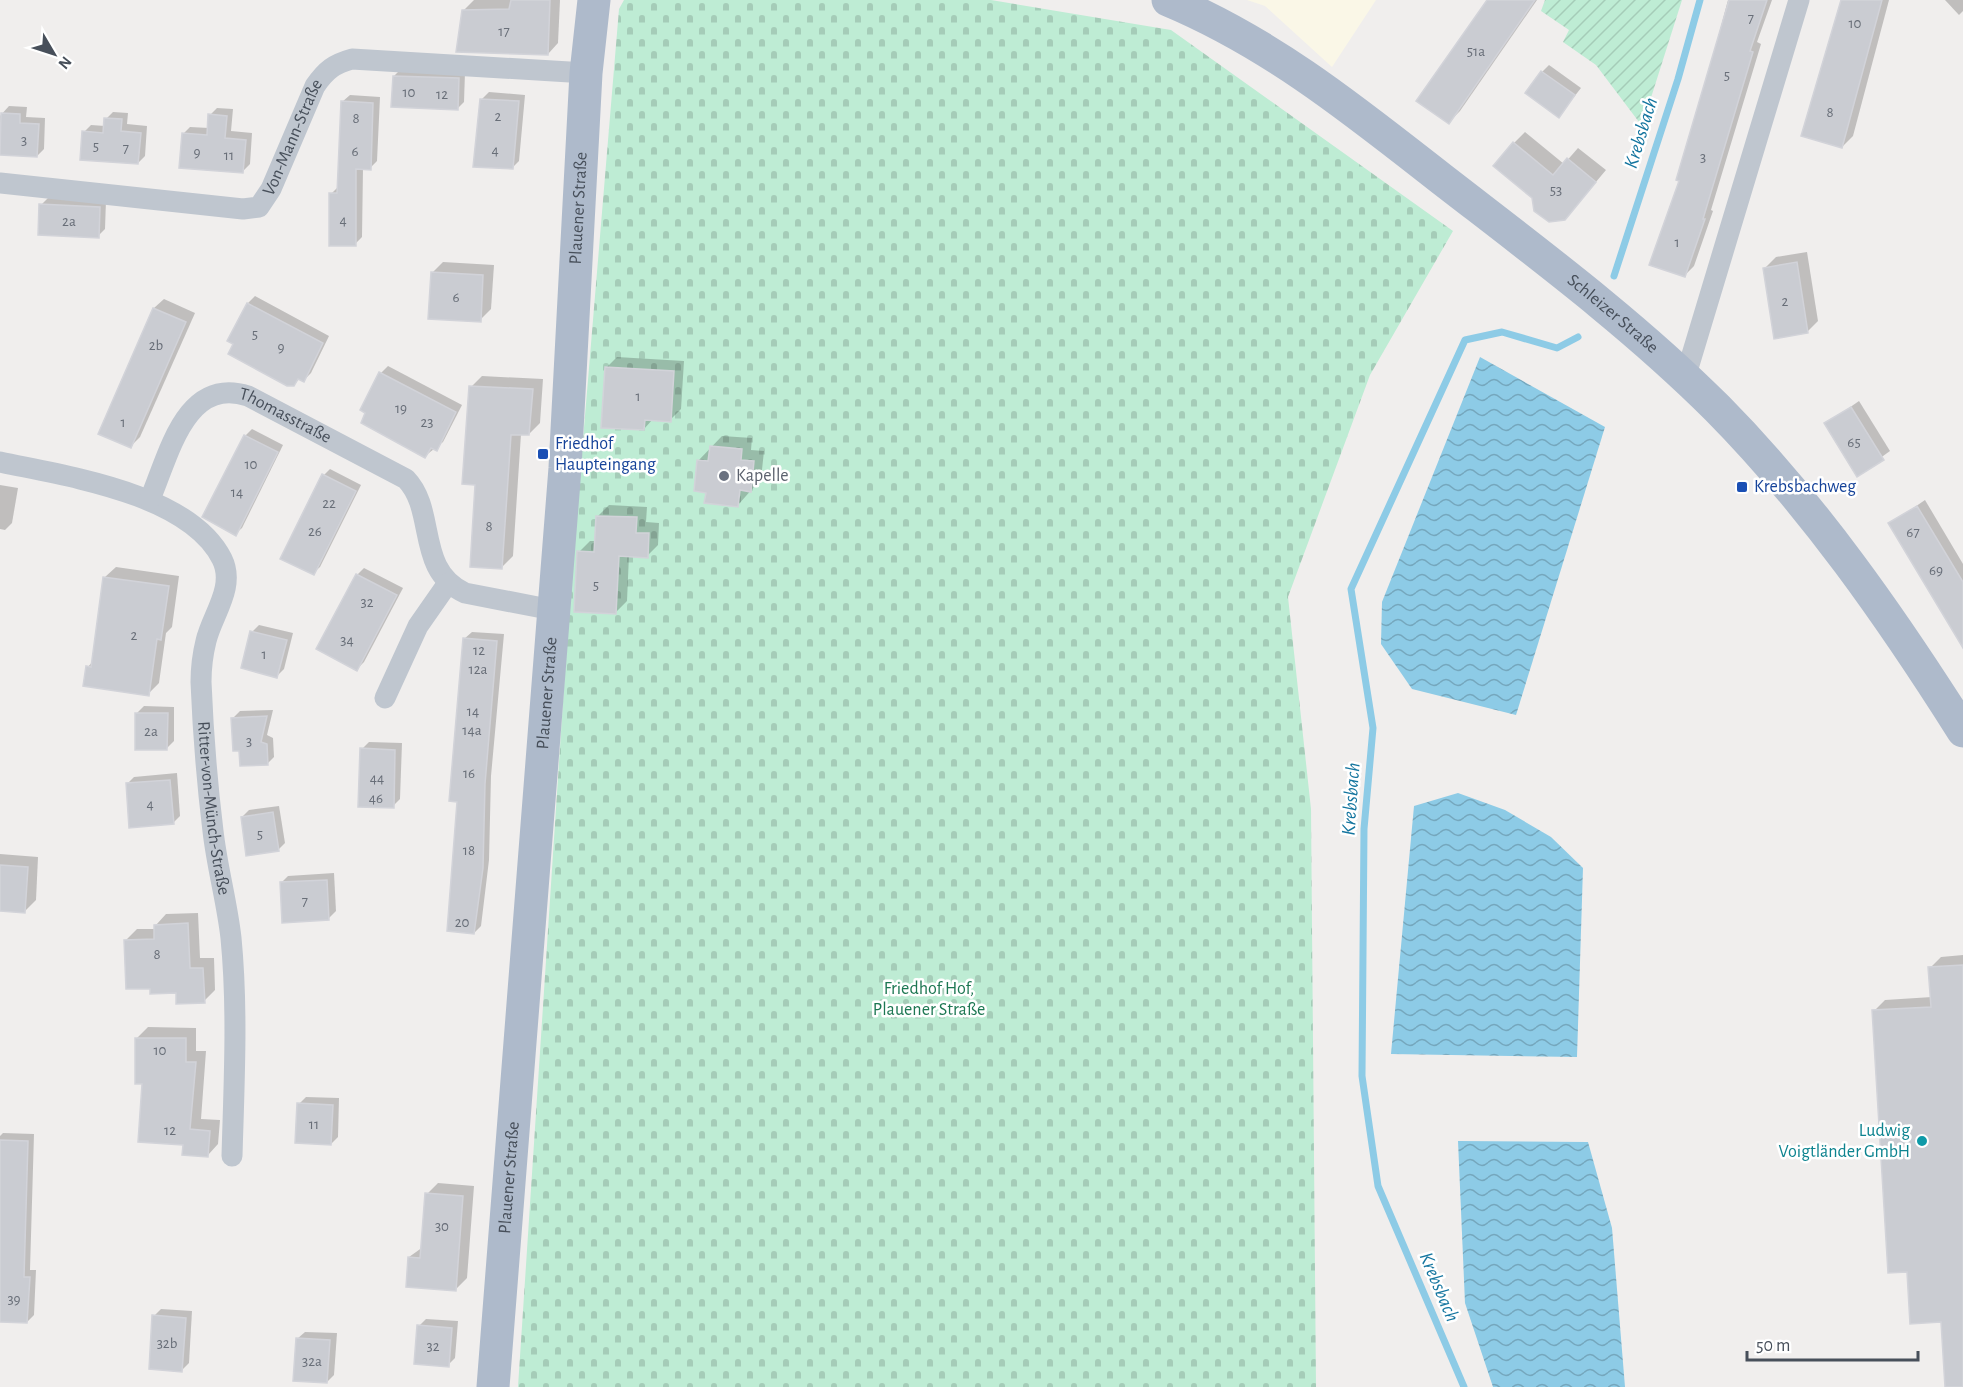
<svg xmlns="http://www.w3.org/2000/svg" width="1963" height="1387" viewBox="0 0 1963 1387" font-family="'Alegreya Sans',sans-serif">
	<style>
		.commercial { fill: #faf7e7 }
		.cemetery { fill: url(#cemetery-stones) }
		.garden { fill: url(#garden-furrows) }
		.water { fill: url(#water-waves) }
		.shadow { fill: #0003 }
		.lines { fill: none; stroke-linecap: round; stroke-linejoin: round }
		.stream { stroke: #8dcbe6; stroke-width: 7 }
		.building { fill: #caccd2; stroke: #d2d3d9; stroke-width: 1.5 }
		.street { stroke: #bfc6cf; stroke-width: 21 }
		.primary { stroke: #aebacb; stroke-width: 33 }
		.transit-dot { fill: #1a4fb4; stroke: #fff; stroke-width: 2 }
		.worship-dot { fill: #6b7280; stroke: #fff; stroke-width: 2 }
		.culture-dot { fill: #0f9aa8; stroke: #fff; stroke-width: 2 }
		.labels { text-anchor: middle; dominant-baseline: central; stroke-width: 5; stroke-linejoin: round; paint-order: stroke }
		.number-label { font-size: 15px; fill: #686e78 }
		.street-label { font-size: 18px; fill: #474f5a; stroke: #fff }
		.transit-label { font-size: 18px; fill: #164399; stroke: #fff; text-anchor: start }
		.worship-label { font-size: 18px; fill: #5b616d; stroke: #fff; text-anchor: start }
		.park-label { font-size: 18px; fill: #1c7752; stroke: #fff }
		.culture-label { font-size: 18px; fill: #0d838f; stroke: #fff; text-anchor: end }
		.water-label { font-size: 20px; font-style: italic; fill: #14759f; stroke: #fff }
	</style>
	<defs>
		<pattern id="cemetery-stones" width="16" height="16" patternUnits="userSpaceOnUse" patternTransform="scale(1.5)"><rect width="16" height="16" fill="#beecd4"/><path d="M2 7V4a2 2 0 0 1 4 0v3zM10 15v-3a2 2 0 0 1 4 0v3z" fill="#a5ccb8"/></pattern>
		<pattern id="garden-furrows" width="10" height="10" patternUnits="userSpaceOnUse" patternTransform="scale(1.5)"><rect width="10" height="10" fill="#beecd4"/><path d="M-1 1l2-2M0 10L10 0M9 11l2-2" fill="none" stroke="#a5ccb8"/></pattern>
		<pattern id="water-waves" width="16" height="10" patternUnits="userSpaceOnUse" patternTransform="scale(1.5)"><rect width="16" height="10" fill="#8dcbe6"/><path d="M0 5q4-4 8 0t8 0" fill="none" stroke="#75a7bd"/></pattern>
	</defs>
	<rect width="100%" height="100%" fill="#f0eeed"/>
	<polygon class="commercial" points="1247,0 1376,0 1332,67 1265,6"/>
	<polygon class="cemetery" points="624,0 991,0 1171,30 1453,231 1370,375 1288,597 1311,809 1316,1387 518,1387 570,595 619,9"/>
	<polygon class="garden" points="1545,0 1682,0 1642,126 1596,65 1563,42 1569,30 1541,11"/>
	<g class="water">
		<polygon points="1480,357 1605,427 1516,715 1412,689 1381,644 1382,602"/>
		<polygon points="1458,793 1505,810 1551,837 1583,868 1577,1057 1391,1054 1414,806"/>
		<polygon points="1458,1141 1588,1142 1612,1228 1625,1387 1493,1387 1465,1303"/>
	</g>
	<g class="shadow">
		<polygon points="474,0 560,0 558,43 548,54 463,11"/>
		<polygon points="1489,0 1537,0 1460,111 1449,122"/>
		<polygon points="1728,0 1772,0 1757,42 1761,44 1711,210 1713,211 1694,266 1685,275 1680,180"/>
		<polygon points="1842,0 1889,0 1853,136 1842,147"/>
		<polygon points="1945,0 1963,0 1963,11 1959,15"/>
		<polygon points="1549,65 1581,88 1559,116 1542,72"/>
		<polygon points="401,69 465,72 464,102 457,109 394,76"/>
		<polygon points="489,92 525,95 519,161 512,168 482,99"/>
		<polygon points="350,95 380,97 377,161 370,168 363,168 362,237 355,244 331,194 339,186 342,102"/>
		<polygon points="9,106 27,107 26,117 45,118 44,149 37,156 0,154 0,116"/>
		<polygon points="217,108 233,109 231,131 252,133 250,164 243,171 183,134 190,127 209,128 210,115"/>
		<polygon points="113,112 128,113 127,124 147,126 145,156 138,163 84,132 91,125 105,126 106,119"/>
		<polygon points="1525,132 1564,164 1578,148 1606,170 1575,207 1534,197 1514,143"/>
		<polygon points="48,198 106,200 105,229 98,236 41,205"/>
		<polygon points="1807,252 1818,321 1807,332 1765,268 1776,257"/>
		<polygon points="443,262 494,265 491,309 480,320 432,273"/>
		<polygon points="255,296 329,336 311,373 304,380 300,378 294,385 229,340 248,303"/>
		<polygon points="164,299 195,313 140,437 131,446 100,433 154,308"/>
		<polygon points="617,357 684,361 681,409 670,420 653,419 644,429 606,368"/>
		<polygon points="388,366 462,405 443,442 425,456 362,409 381,373"/>
		<polygon points="482,376 543,379 540,423 529,434 521,434 513,556 502,567 476,484 471,387"/>
		<polygon points="1859,401 1890,451 1858,474 1826,424"/>
		<polygon points="252,429 283,445 242,528 235,534 245,436"/>
		<polygon points="722,436 752,438 751,450 764,451 761,479 738,505 707,491 698,461"/>
		<polygon points="330,469 361,485 320,567 313,573 324,475"/>
		<polygon points="0,485 18,488 12,523 5,530 0,529"/>
		<polygon points="1925,500 1963,564 1963,636 1890,524"/>
		<polygon points="609,505 647,507 646,522 659,523 658,545 647,556 629,555 627,601 616,612 579,552 590,541 596,541 598,516"/>
		<polygon points="116,567 179,576 172,627 166,633 159,683 148,694 88,667 93,661 105,577"/>
		<polygon points="364,568 403,588 364,662 357,669 357,575"/>
		<polygon points="259,625 293,633 284,669 277,676 252,632"/>
		<polygon points="472,632 504,634 491,776 489,860 481,926 474,933 459,800 464,639"/>
		<polygon points="144,706 174,707 174,741 167,748 137,713"/>
		<polygon points="273,710 267,735 273,738 274,757 267,764 241,749 233,718 240,711"/>
		<polygon points="369,742 402,743 400,799 393,806 362,749"/>
		<polygon points="177,773 180,816 173,823 127,784 134,777"/>
		<polygon points="279,806 285,843 278,850 242,817 249,810"/>
		<polygon points="0,854 38,857 36,900 25,911 0,910"/>
		<polygon points="334,873 336,911 329,918 281,883 288,876"/>
		<polygon points="198,913 200,958 214,958 215,990 204,1001 177,991 151,987 126,940 137,929 156,929 156,925 166,914"/>
		<polygon points="1963,955 1963,1387 1946,1387 1942,1320 1908,1270 1874,1011 1885,1000 1932,997 1930,968 1941,957"/>
		<polygon points="148,1027 196,1028 196,1051 206,1051 201,1119 220,1120 218,1144 208,1155 144,1083 137,1038"/>
		<polygon points="306,1097 339,1098 338,1137 331,1144 299,1104"/>
		<polygon points="3,1133 34,1134 30,1270 36,1270 34,1315 27,1322 0,1320 0,1136"/>
		<polygon points="438,1183 474,1186 467,1278 456,1289 409,1257 423,1247 427,1194"/>
		<polygon points="161,1309 192,1311 189,1363 182,1370 154,1316"/>
		<polygon points="426,1319 458,1321 455,1358 448,1365 419,1326"/>
		<polygon points="305,1332 337,1333 334,1375 327,1382 297,1339"/>
	</g>
	<g class="lines">
		<g class="stream">
			<polyline points="1614,276 1678,79 1700,0"/>
			<polyline points="1464,1387 1378,1186 1362,1076 1364,829 1373,728 1351,589 1465,340 1502,332 1557,348 1578,337"/>
		</g>
	</g>
	<g class="building">
		<polygon points="511,0 550,0 548,55 456,52 462,10 509,9"/>
		<polygon points="1487,0 1535,0 1449,124 1416,101"/>
		<polygon points="1729,0 1767,0 1750,51 1753,52 1703,219 1705,219 1685,277 1649,265 1679,181 1676,180"/>
		<polygon points="1841,0 1882,0 1842,148 1801,136"/>
		<polygon points="1541,71 1575,95 1559,118 1525,93"/>
		<polygon points="393,76 459,78 458,110 391,107"/>
		<polygon points="480,99 519,101 513,169 473,167"/>
		<polygon points="341,101 373,103 371,170 356,169 356,246 329,246 329,193 337,193"/>
		<polygon points="1,113 20,114 20,123 39,124 37,157 0,155"/>
		<polygon points="208,114 227,116 225,138 246,140 243,173 179,168 182,133 207,135"/>
		<polygon points="104,118 122,119 121,131 141,133 138,164 80,160 82,131 103,133"/>
		<polygon points="1513,142 1553,175 1567,158 1596,182 1565,220 1549,222 1534,211 1532,198 1493,166"/>
		<polygon points="39,204 100,207 99,238 38,235"/>
		<polygon points="1797,262 1808,333 1774,339 1763,268"/>
		<polygon points="431,272 483,275 481,322 428,319"/>
		<polygon points="247,303 323,343 304,382 298,379 294,386 287,386 228,354 233,344 227,341"/>
		<polygon points="153,308 186,322 131,448 98,434"/>
		<polygon points="605,367 674,371 671,422 645,420 644,430 601,428"/>
		<polygon points="379,372 456,412 437,451 431,448 425,458 361,423 365,413 360,410"/>
		<polygon points="469,386 533,389 529,435 511,435 502,569 470,567 475,485 462,484"/>
		<polygon points="1851,407 1884,460 1857,477 1824,423"/>
		<polygon points="244,435 278,452 236,536 202,517"/>
		<polygon points="710,446 742,449 741,460 754,461 751,492 740,490 738,507 704,503 706,493 694,491 697,460 708,461"/>
		<polygon points="322,474 356,491 314,575 280,559"/>
		<polygon points="1917,506 1963,582 1963,648 1888,523"/>
		<polygon points="596,516 637,517 636,533 649,533 648,558 619,556 616,614 574,612 577,551 594,552"/>
		<polygon points="356,574 397,595 357,671 316,649"/>
		<polygon points="103,577 169,586 161,640 157,639 149,696 83,686 86,666 91,667"/>
		<polygon points="250,631 287,640 277,678 241,668"/>
		<polygon points="463,638 497,641 485,784 483,868 474,934 447,931 457,802 449,801"/>
		<polygon points="135,713 168,713 167,750 135,750"/>
		<polygon points="267,716 261,742 267,744 268,765 240,766 239,751 233,751 231,718"/>
		<polygon points="360,748 395,750 394,808 358,807"/>
		<polygon points="170,780 174,824 129,828 126,783"/>
		<polygon points="273,812 279,851 246,856 241,817"/>
		<polygon points="0,865 28,867 25,913 0,911"/>
		<polygon points="327,880 329,920 282,923 280,882"/>
		<polygon points="188,923 190,968 203,968 205,1003 176,1004 176,993 150,994 150,989 126,989 124,940 154,939 154,925"/>
		<polygon points="1963,965 1963,1387 1945,1387 1941,1322 1910,1324 1907,1272 1888,1273 1872,1010 1931,1007 1928,967"/>
		<polygon points="135,1038 186,1038 186,1062 196,1062 190,1129 210,1131 208,1157 182,1155 183,1145 138,1142 142,1084 135,1084"/>
		<polygon points="297,1103 333,1105 331,1145 295,1143"/>
		<polygon points="0,1140 28,1141 24,1277 30,1277 27,1323 0,1322"/>
		<polygon points="425,1193 463,1196 456,1291 406,1287 408,1257 420,1258"/>
		<polygon points="152,1315 186,1318 182,1372 149,1369"/>
		<polygon points="417,1325 452,1328 449,1367 414,1364"/>
		<polygon points="296,1338 330,1340 327,1383 293,1381"/>
	</g>
	<g class="lines">
		<g class="street">
			<path id="s1" d="M0 183 243 209 259 207 271 189 315 86C326 70 334 64 352 59L586 73"/>
			<polyline points="1685,378 1799,0"/>
			<path id="s2" d="M0 462C65 476 189 493 222 559 236 587 212 615 206 641 203 653 201 669 201 682 203 731 207 782 213 831 217 867 227 902 231 938 238 1010 234 1084 232 1156"/>
			<path id="s3" d="M150 499C169 455 185 376 248 396L406 479C437 511 415 570 465 593L553 610"/>
			<polyline points="385,698 418,626 448,583"/>
		</g>
		<g class="primary">
			<path id="s4" d="M1168 0C1271 43 1355 111 1443 180 1536 252 1633 324 1717 408 1812 504 1891 617 1963 731"/>
			<path id="s5" d="M493 1387 565 468 586 73 594 0"/>
		</g>
	</g>
	<g class="transit-dot">
		<rect x="537" y="448" width="12" height="12" rx="3"/>
		<rect x="1736" y="481" width="12" height="12" rx="3"/>
	</g>
	<circle class="worship-dot" cx="724" cy="476" r="6"/>
	<circle class="culture-dot" cx="1922" cy="1141" r="6"/>
	<g class="labels">
		<g class="number-label">
			<text x="1751" y="18">7</text>
			<text x="1855" y="23">10</text>
			<text x="504" y="31">17</text>
			<text x="1476" y="51">51a</text>
			<text x="1727" y="75">5</text>
			<text x="409" y="92">10</text>
			<text x="442" y="94">12</text>
			<text x="1830" y="112">8</text>
			<text x="498" y="116">2</text>
			<text x="356" y="118">8</text>
			<text x="24" y="140">3</text>
			<text x="96" y="146">5</text>
			<text x="126" y="148">7</text>
			<text x="495" y="150">4</text>
			<text x="355" y="151">6</text>
			<text x="197" y="152">9</text>
			<text x="229" y="155">11</text>
			<text x="1703" y="157">3</text>
			<text x="1556" y="190">53</text>
			<text x="343" y="220">4</text>
			<text x="69" y="221">2a</text>
			<text x="1677" y="242">1</text>
			<text x="456" y="297">6</text>
			<text x="1785" y="301">2</text>
			<text x="255" y="334">5</text>
			<text x="156" y="345">2b</text>
			<text x="281" y="347">9</text>
			<text x="638" y="396">1</text>
			<text x="401" y="408">19</text>
			<text x="123" y="422">1</text>
			<text x="427" y="422">23</text>
			<text x="1854" y="442">65</text>
			<text x="251" y="464">10</text>
			<text x="237" y="492">14</text>
			<text x="329" y="503">22</text>
			<text x="489" y="526">8</text>
			<text x="315" y="531">26</text>
			<text x="1913" y="532">67</text>
			<text x="1936" y="570">69</text>
			<text x="596" y="585">5</text>
			<text x="367" y="602">32</text>
			<text x="134" y="635">2</text>
			<text x="347" y="640">34</text>
			<text x="479" y="650">12</text>
			<text x="264" y="654">1</text>
			<text x="478" y="669">12a</text>
			<text x="473" y="711">14</text>
			<text x="472" y="730">14a</text>
			<text x="151" y="731">2a</text>
			<text x="249" y="741">3</text>
			<text x="469" y="773">16</text>
			<text x="377" y="778">44</text>
			<text x="376" y="798">46</text>
			<text x="150" y="804">4</text>
			<text x="260" y="834">5</text>
			<text x="469" y="850">18</text>
			<text x="305" y="901">7</text>
			<text x="462" y="922">20</text>
			<text x="157" y="954">8</text>
			<text x="160" y="1050">10</text>
			<text x="314" y="1124">11</text>
			<text x="170" y="1130">12</text>
			<text x="442" y="1226">30</text>
			<text x="14" y="1299">39</text>
			<text x="167" y="1343">32b</text>
			<text x="433" y="1346">32</text>
			<text x="312" y="1361">32a</text>
		</g>
		<g class="street-label">
			<text stroke="none"><textPath href="#s1" startOffset="338">Von-Mann-Straße</textPath></text>
			<text stroke="none"><textPath href="#s5" startOffset="1182">Plauener Straße</textPath></text>
			<text stroke="none"><textPath href="#s4" startOffset="546">Schleizer Straße</textPath></text>
			<text stroke="none"><textPath href="#s3" startOffset="202">Thomasstraße</textPath></text>
			<text stroke="none"><textPath href="#s5" startOffset="696">Plauener Straße</textPath></text>
			<text stroke="none"><textPath href="#s2" startOffset="504">Ritter-von-Münch-Straße</textPath></text>
			<text stroke="none"><textPath href="#s5" startOffset="210">Plauener Straße</textPath></text>
		</g>
		<g class="transit-label">
			<text x="555" y="444">Friedhof<tspan x="555" dy="21">Haupteingang</tspan></text>
			<text x="1754" y="487">Krebsbachweg</text>
		</g>
		<g class="worship-label">
			<text x="736" y="476">Kapelle</text>
		</g>
		<g class="park-label">
			<text x="929" y="989">Friedhof Hof,<tspan x="929" dy="21">Plauener Straße</tspan></text>
		</g>
		<g class="culture-label">
			<text x="1910" y="1131">Ludwig<tspan x="1910" dy="21">Voigtländer GmbH</tspan></text>
		</g>
		<g class="water-label">
			<text transform="translate(1641 133) rotate(-73)">Krebsbach</text>
			<text transform="translate(1351 799) rotate(-86)">Krebsbach</text>
			<text transform="translate(1439 1287) rotate(67)">Krebsbach</text>
		</g>
	</g>
	<g transform="translate(54 54) rotate(129)" stroke="#ffffff" stroke-width="4.5" paint-order="stroke">
	<path d="M0-4.5L10 22L0 15L-10 22Z" fill="#474f5a"/>
	<text y="-9" font-size="16" font-weight="bold" text-anchor="middle" fill="#474f5a">N</text>
	</g>
	<path d="M1747 1351v9h171v-9" fill="none" stroke="#474f5a" stroke-width="3"/>
	<text x="1756" y="1351" font-size="18" fill="#474f5a" stroke="#ffffff" stroke-width="4.5" paint-order="stroke">50 m</text>
</svg>
